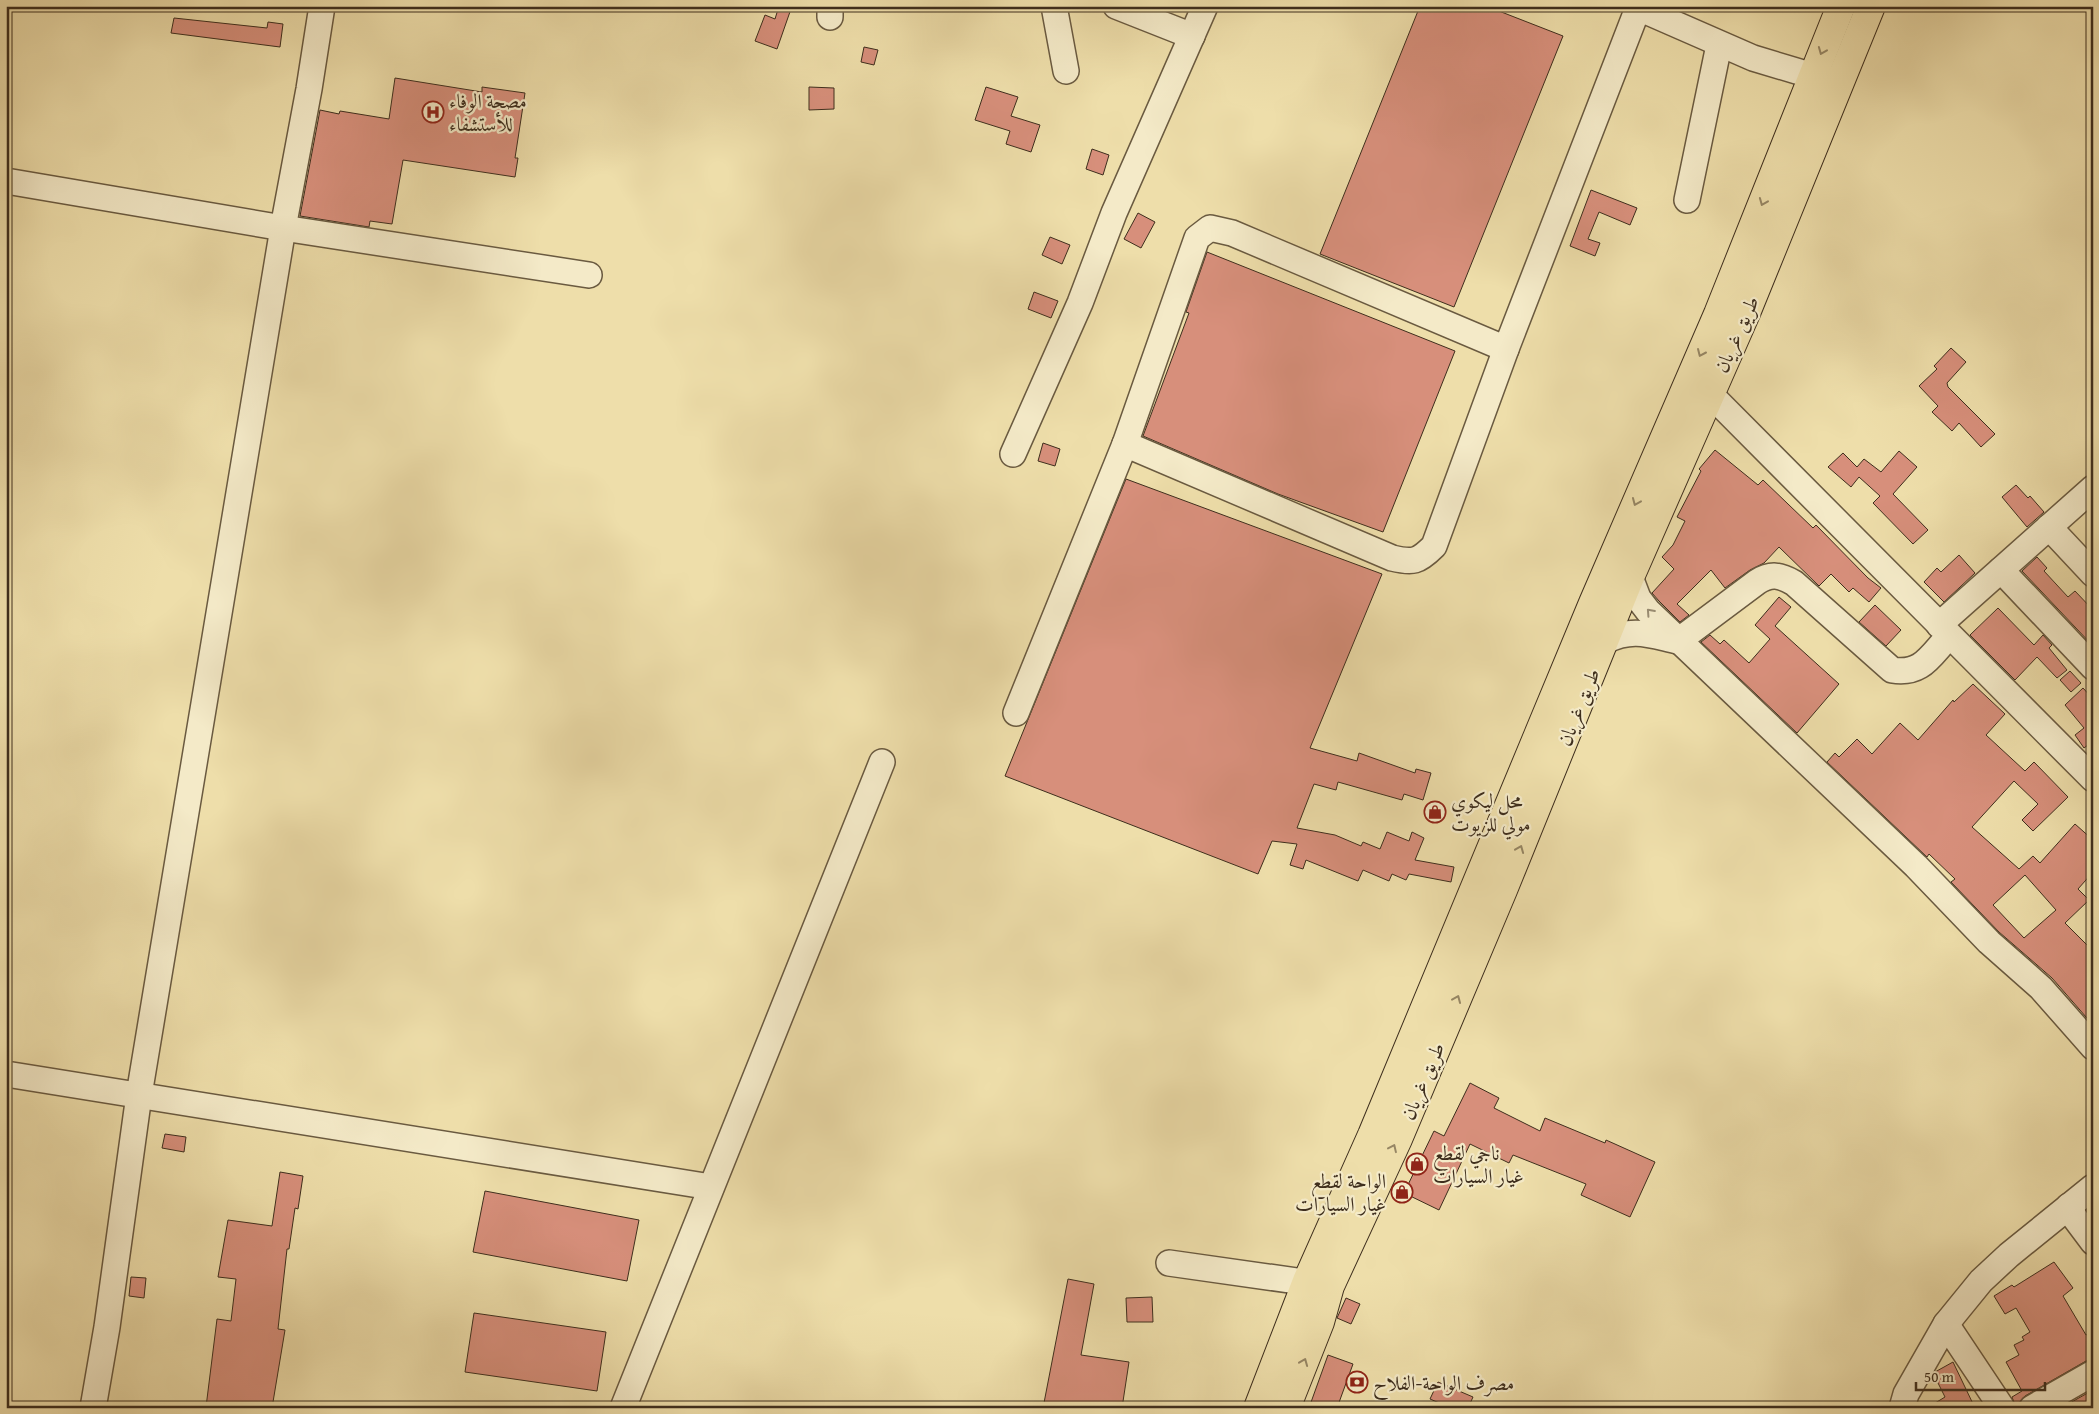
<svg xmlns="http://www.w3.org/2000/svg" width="2099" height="1414" viewBox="0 0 2099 1414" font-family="'Gentium Book Plus',Amiri,serif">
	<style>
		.building { fill: #d78f7b; stroke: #3e2e1d; fill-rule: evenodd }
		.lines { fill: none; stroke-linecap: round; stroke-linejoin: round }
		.minor-casing { stroke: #6a5a40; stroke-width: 28 }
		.highway-casing { stroke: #3e2e1d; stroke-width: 30 }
		.minor { stroke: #f4eac8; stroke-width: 25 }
		.highway { stroke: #eedeaa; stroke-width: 28 }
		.oneway { stroke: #968664 }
		.oneway2 { stroke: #998c72 }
		.labels { text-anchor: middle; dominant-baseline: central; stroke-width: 4.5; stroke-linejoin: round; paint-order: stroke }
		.poi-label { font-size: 20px; fill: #3e2e1d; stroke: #f4eac8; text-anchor: start }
		.street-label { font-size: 20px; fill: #3e2e1d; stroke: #f4eac8 }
	</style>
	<rect width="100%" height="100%" fill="#eedeaa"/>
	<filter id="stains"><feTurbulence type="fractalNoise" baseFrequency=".004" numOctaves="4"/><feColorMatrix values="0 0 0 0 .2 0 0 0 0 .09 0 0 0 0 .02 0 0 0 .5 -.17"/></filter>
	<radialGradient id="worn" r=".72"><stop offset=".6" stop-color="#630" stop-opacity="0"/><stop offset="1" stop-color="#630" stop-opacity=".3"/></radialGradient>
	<g class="building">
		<polygon points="779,6 792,6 777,49 755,41 765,15 775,19"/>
		<polygon points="1420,6 1486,6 1563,36 1454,307 1320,254"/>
		<polygon points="174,18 267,28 268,22 283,24 280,47 171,33"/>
		<polygon points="864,47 878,50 874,65 861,62"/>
		<polygon points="395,78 482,92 482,87 525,93 515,158 518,158 515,177 403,160 392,224 370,221 369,227 300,216 320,110 339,114 340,111 389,119"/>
		<polygon points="809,87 834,88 834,109 809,110"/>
		<polygon points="986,87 1018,97 1011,116 1040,125 1031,152 1006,144 1010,131 975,120"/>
		<polygon points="1092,149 1109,155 1103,175 1086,169"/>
		<polygon points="1591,190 1637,208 1630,225 1599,212 1588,239 1600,243 1595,256 1570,246"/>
		<polygon points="1138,213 1155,222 1141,248 1124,239"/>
		<polygon points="1050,237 1070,245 1062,264 1042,255"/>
		<polygon points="1207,252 1455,351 1383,532 1278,494 1143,436 1189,313 1186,312"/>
		<polygon points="1034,292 1058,301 1051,318 1028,309"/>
		<polygon points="1951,348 1966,362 1947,383 1948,387 1995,434 1981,447 1959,423 1952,431 1932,412 1938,406 1919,386 1937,369 1934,366"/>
		<polygon points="1043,443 1060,449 1055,466 1038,461"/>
		<polygon points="1715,450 1758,485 1763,480 1813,528 1816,525 1868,578 1881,588 1869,602 1853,588 1849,592 1831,574 1819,586 1779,547 1764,563 1750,570 1725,588 1711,570 1677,604 1689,615 1680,622 1659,601 1652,593 1674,569 1662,557 1673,545 1685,521 1677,517 1701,471 1699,469"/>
		<polygon points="1899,451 1917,467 1893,494 1928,530 1913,544 1873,503 1880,496 1859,477 1851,487 1828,467 1843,453 1857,467 1864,459 1881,472"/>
		<polygon points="1126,479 1382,574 1310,748 1357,761 1359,753 1415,773 1416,769 1431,773 1423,800 1404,794 1402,800 1338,782 1336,790 1314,784 1297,828 1335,835 1361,846 1363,842 1380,849 1387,832 1409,841 1412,832 1424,838 1415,860 1454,867 1451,882 1409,874 1406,880 1392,874 1389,881 1363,870 1358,881 1306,860 1303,869 1290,865 1297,844 1272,841 1258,874 1005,776"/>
		<polygon points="2016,485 2028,498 2030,496 2044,512 2027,527 2002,497"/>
		<polygon points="1959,555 1975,573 1944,602 1924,582 1937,568 1941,572"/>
		<polygon points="2037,557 2047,568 2044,571 2068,597 2075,591 2093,610 2093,646 2022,571"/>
		<polygon points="1779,597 1791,607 1775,626 1839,684 1797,733 1701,642 1710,635 1720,644 1724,640 1749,663 1770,639 1755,625"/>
		<polygon points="1875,605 1901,630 1886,646 1859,622"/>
		<polygon points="1998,608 2034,645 2043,635 2052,645 2049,648 2067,670 2057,678 2037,657 2015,680 1970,635"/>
		<polygon points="2070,671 2081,683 2071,692 2060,680"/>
		<path d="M1973 684 2005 714 1986 735 2025 771 2034 762 2068 797 2033 831 2022 820 2038 804 2014 781 1972 827 2019 869 2033 856 2040 863 2075 824 2093 840V872L2078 889 2089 900 2065 923 2093 951V1025L2052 978 1999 932 1951 882 1955 879 1929 854 1927 857 1827 762 1835 753 1839 757 1857 739 1872 754 1900 723 1918 740 1953 700 1954 702ZM2025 875 2056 910 2024 938 1993 905Z"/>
		<polygon points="2083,688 2093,699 2093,741 2084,748 2075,735 2084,728 2065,705"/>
		<polygon points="1470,1083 1499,1098 1494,1108 1540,1131 1545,1118 1605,1143 1606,1140 1655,1162 1630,1217 1581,1195 1586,1184 1513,1155 1509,1163 1470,1144 1439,1210 1404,1193 1434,1131 1444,1136"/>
		<polygon points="165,1134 186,1137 184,1152 162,1148"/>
		<polygon points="280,1172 303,1176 298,1209 295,1208 289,1249 287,1249 278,1329 285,1330 272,1408 206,1407 217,1319 231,1321 236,1279 218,1277 228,1220 272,1226"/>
		<polygon points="485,1191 639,1220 627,1281 473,1252"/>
		<polygon points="2054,1262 2073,1288 2063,1296 2086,1335 2093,1331 2093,1359 2086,1361 2025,1396 2016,1408 2012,1397 2022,1391 2006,1362 2019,1355 2014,1345 2024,1340 2022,1337 2030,1332 2016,1308 2005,1314 1994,1296 2012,1285 2014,1287"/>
		<polygon points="131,1277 146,1278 144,1298 129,1296"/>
		<polygon points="1068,1279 1094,1284 1081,1355 1129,1362 1122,1408 1043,1408"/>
		<polygon points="1152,1297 1153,1322 1127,1322 1126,1298"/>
		<polygon points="1346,1298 1360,1304 1351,1324 1337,1318"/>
		<polygon points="474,1313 606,1332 597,1391 465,1372"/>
		<polygon points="1328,1355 1353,1364 1337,1408 1318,1408 1310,1405"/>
		<polygon points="1953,1362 1975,1408 1927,1408 1945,1397 1934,1375 1935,1372"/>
		<polygon points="1438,1382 1473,1397 1468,1408 1451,1408 1430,1399"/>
		<polygon points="2093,1390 2093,1408 2061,1408"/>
	</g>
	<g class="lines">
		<g class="minor-casing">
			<g id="minor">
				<polyline points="1054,6 1066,71"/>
				<polyline points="1116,6 1192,36"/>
				<polyline points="1634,6 1753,58 1833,82"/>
				<polyline points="830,17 830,6"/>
				<polyline points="6,181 283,228 589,275"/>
				<polyline points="1687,200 1719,45"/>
				<polyline points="1709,393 2093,779"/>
				<path d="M1125 444 1392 558C1413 563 1418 562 1434 546L1506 349 1638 8"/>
				<polyline points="1013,454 1080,303 1114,213 1205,6"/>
				<polyline points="2049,527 2093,574"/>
				<polyline points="2001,570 2093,667"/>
				<polyline points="1630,577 1638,598 1648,611 1916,866 1989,942 2041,988 2093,1047"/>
				<polyline points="1939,625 2093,488"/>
				<path d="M1605 641C1633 627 1650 635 1678 641L1757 582C1771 573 1780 575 1794 583L1892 670C1922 675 1930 656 1949 636"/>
				<polyline points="1016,713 1125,444 1197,238 1210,228 1232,233 1506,349"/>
				<polyline points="6,1074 711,1187"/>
				<polyline points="2069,1206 2075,1218 2093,1242"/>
				<polyline points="1169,1263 1325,1285"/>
				<polyline points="1946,1324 2002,1408"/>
				<polyline points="93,1408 107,1327 139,1095 283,228 309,89 322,6"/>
				<polyline points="623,1408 882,762"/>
				<polyline points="1902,1408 1906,1394 1946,1324 1981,1281 2009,1255 2093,1187"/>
				<polyline points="2032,1408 2093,1373"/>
			</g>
		</g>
		<g class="highway-casing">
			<g id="highway">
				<polyline points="1258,1408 1307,1281 1372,1135 1593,603 1718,314 1841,6"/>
				<polyline points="1286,1408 1320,1322 1330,1286 1398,1139 1503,890 1630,577 1746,313 1871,6"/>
			</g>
		</g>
		<use href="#minor" class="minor"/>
		<use href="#highway" class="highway"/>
	</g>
	<defs><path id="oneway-chevron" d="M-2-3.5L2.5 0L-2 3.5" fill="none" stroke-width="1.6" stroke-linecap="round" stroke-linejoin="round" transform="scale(1.25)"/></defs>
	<g class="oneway">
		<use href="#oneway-chevron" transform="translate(1822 51) rotate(112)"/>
		<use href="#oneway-chevron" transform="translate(1763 202) rotate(112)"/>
		<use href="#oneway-chevron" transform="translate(1701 353) rotate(114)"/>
		<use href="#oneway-chevron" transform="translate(1636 502) rotate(113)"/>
		<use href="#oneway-chevron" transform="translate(1520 849) rotate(-68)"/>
		<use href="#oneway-chevron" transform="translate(1457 999) rotate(-67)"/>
		<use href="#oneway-chevron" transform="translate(1393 1148) rotate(-65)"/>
		<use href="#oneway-chevron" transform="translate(1304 1362) rotate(-68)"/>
	</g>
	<use class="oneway2" href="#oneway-chevron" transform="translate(1650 612) rotate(-132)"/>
	<defs>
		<g id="hospital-ring" transform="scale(1.125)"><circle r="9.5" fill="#f4eac8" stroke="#8f2418" stroke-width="1.5"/><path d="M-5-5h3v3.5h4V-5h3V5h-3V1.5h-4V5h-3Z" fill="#8f2418"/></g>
		<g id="shop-ring" transform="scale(1.125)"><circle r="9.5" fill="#f4eac8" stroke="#8f2418" stroke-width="1.5"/><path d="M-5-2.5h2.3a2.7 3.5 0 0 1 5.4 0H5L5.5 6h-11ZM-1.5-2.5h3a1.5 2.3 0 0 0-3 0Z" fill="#8f2418"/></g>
		<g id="bank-ring" transform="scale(1.125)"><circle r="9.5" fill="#f4eac8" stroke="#8f2418" stroke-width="1.5"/><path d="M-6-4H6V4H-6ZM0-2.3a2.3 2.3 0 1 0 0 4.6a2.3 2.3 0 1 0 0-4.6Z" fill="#8f2418"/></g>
	</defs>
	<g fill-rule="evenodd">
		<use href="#hospital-ring" x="433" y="112"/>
		<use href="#shop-ring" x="1435" y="812"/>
		<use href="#shop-ring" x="1417" y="1164"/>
		<use href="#shop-ring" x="1402" y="1192"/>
		<use href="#bank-ring" x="1357" y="1382"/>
	</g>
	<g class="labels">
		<g class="poi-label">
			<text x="449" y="100">مصحة الوفاء<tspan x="449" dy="23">للأستشفاء</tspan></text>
			<text x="1451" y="800">محل ليكوي<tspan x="1451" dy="23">مولي للزيوت</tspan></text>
			<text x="1433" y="1152">ناجي لقطع<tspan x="1433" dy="23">غيار السيارات</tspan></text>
			<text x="1386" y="1180" text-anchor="end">الواحة لقطع<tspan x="1386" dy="23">غيار السيارات</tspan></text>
			<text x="1373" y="1382">مصرف الواحة-الفلاح</text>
		</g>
		<g class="street-label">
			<text transform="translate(1736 334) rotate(-66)">طريق غريان</text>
			<text transform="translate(1578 707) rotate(-68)">طريق غريان</text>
			<text transform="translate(1422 1081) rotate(-67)">طريق غريان</text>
		</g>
	</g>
	<rect width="2099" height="1414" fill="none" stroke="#eedeaa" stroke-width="25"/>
	<rect x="8" y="8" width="2084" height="1399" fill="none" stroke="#3e2e1d" stroke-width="2.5"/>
	<rect x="12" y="12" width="2074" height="1389" fill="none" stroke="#3e2e1d"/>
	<path d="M1916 1382v8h129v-8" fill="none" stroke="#3e2e1d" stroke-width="2.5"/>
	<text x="1924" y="1382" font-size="15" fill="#3e2e1d" stroke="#f4eac8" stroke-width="4" paint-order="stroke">50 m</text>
	<rect width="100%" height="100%" filter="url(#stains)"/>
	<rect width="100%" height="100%" fill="url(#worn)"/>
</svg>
